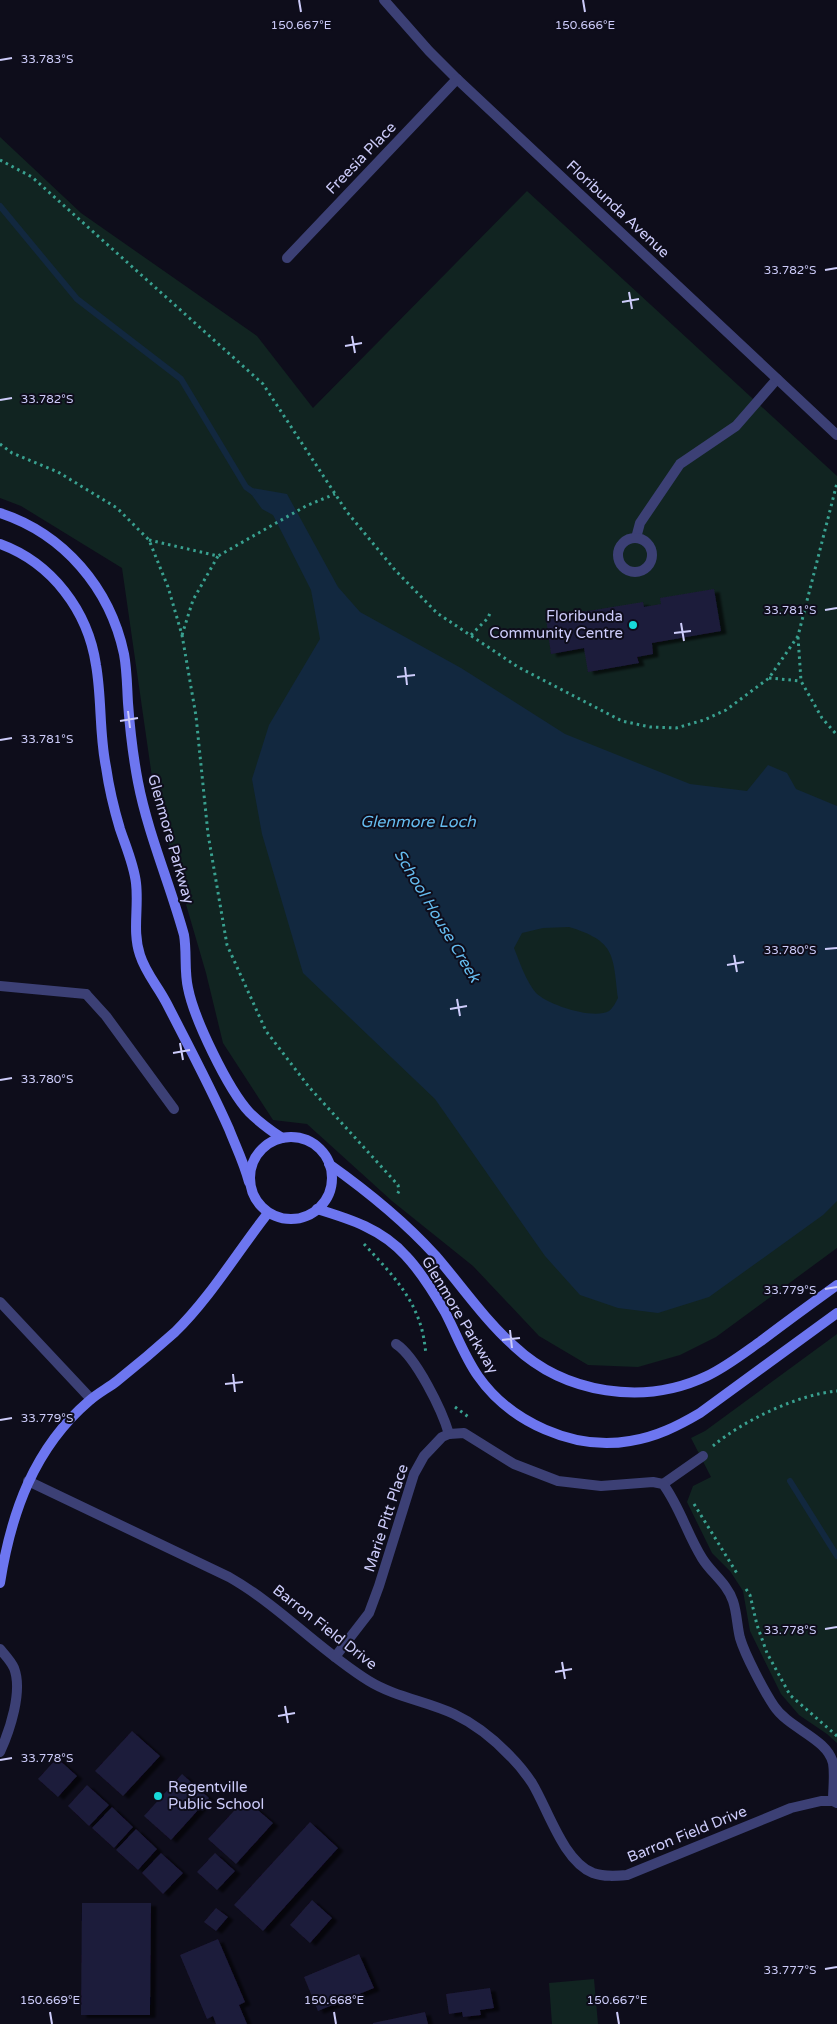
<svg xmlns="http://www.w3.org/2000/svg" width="837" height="2024" viewBox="0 0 837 2024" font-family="'Varela Round',sans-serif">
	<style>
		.green { fill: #112421 }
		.water { fill: #12283f; fill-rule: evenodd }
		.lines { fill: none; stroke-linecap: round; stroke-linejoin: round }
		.stream { stroke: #12283f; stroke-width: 6 }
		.building { fill: #1e1b3a; filter: url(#shadow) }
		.path { stroke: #39a190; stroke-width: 3; stroke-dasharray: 2.5 4; stroke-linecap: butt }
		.lane { stroke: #3c4075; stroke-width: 10 }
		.street { stroke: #3c4075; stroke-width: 10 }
		.secondary { stroke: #6d76f0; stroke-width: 10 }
		.ticks { fill: none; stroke: #cdccfa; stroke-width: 2 }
		.poi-dot { fill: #17dada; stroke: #0e0d1b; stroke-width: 2 }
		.labels { text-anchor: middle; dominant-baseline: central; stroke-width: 4; stroke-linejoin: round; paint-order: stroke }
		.street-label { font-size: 15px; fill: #cdccfa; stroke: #0e0d1b }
		.poi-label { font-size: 15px; fill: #cdccfa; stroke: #0e0d1b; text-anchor: end }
		.water-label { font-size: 16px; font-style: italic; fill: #65bcef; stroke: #0e0d1b }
		.ticks-label { font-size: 12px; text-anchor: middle; fill: #cdccfa; stroke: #0e0d1b; stroke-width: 4; stroke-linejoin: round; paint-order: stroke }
	</style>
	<defs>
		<filter id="shadow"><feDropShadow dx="5.5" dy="3" stdDeviation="1" flood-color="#0009"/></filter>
	</defs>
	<rect width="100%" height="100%" fill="#0e0d1b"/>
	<g class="green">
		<polygon points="0,137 81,213 257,336 313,408 527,191 837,476 837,1248 716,1337 680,1355 638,1367 588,1365 539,1336 473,1266 392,1201 307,1124 273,1120 223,1043 206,973 155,798 122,568 21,506 0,498"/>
		<polygon points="837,1334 837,1743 827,1734 799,1715 781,1694 750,1631 743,1591 730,1571 712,1553 687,1502 693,1486 711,1477 691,1438 705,1431"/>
		<polygon points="594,1979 598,2024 552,2024 549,1983"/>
	</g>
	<path class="water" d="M246 487 287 494 338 587 360 612 461 668 565 734 690 784 747 791 768 765 787 773 796 789 837 806V1201L823 1215 709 1297 658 1313 618 1308 580 1295 545 1256 435 1099 303 973 262 834 252 779 269 725 320 639 311 590 273 515 262 509ZM569 927C615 941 613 954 618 998 616 1002 613 1008 609 1011 594 1020 548 1005 536 993 526 981 520 963 514 948L522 933 543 928Z"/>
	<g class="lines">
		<g class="stream">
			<polyline points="0,206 77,299 181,379 246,487 253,492"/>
			<polyline points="790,1481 837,1556"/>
		</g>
	</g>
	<g class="building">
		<polygon points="714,589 721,631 652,643 653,654 637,657 639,663 588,672 584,648 551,654 546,618 643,602 644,607 661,604 660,598"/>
		<polygon points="132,1731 160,1756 123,1796 95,1771"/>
		<polygon points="57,1758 77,1776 58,1797 38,1779"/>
		<polygon points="182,1774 209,1798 171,1840 144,1816"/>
		<polygon points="87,1785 109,1805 89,1826 68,1806"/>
		<polygon points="245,1799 273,1823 236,1864 208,1839"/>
		<polygon points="112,1807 133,1827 114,1848 92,1828"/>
		<polygon points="310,1822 338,1848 263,1931 234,1905"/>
		<polygon points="136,1829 157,1849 138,1870 116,1850"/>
		<polygon points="161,1853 183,1873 163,1894 142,1873"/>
		<polygon points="215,1853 235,1871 217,1890 197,1872"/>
		<polygon points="312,1900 332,1918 310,1943 290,1925"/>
		<polygon points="82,1903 151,1903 150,2015 81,2015"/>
		<polygon points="216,1908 228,1917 216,1931 204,1922"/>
		<polygon points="218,1939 245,2002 239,2005 247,2024 216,2024 213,2016 207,2019 180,1955"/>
		<polygon points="359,1954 374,1988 318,2011 304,1977"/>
		<polygon points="490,1988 494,2008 480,2010 481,2015 463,2017 462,2012 449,2014 446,1994"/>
		<polygon points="425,2012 428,2024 373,2024 373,2023"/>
	</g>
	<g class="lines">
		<g class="path">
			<polyline points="0,160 32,177 263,384 347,512 395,570 437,613 518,667 622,721 650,727 676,728 704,720 726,710 769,678 798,636 837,483"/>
			<polyline points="0,444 12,453 58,472 117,508 149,540 168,587 182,635 196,716 208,834 227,945 266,1031 309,1087 398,1185 399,1191 396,1197"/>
			<polyline points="149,540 218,556 306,506 335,494"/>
			<polyline points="182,635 193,600 218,556"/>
			<polyline points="471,635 488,618 490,613"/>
			<polyline points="798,637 801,681 822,718 837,735"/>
			<polyline points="769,678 801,681"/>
			<path d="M364 1244C388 1270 413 1295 422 1330 424 1338 425 1346 426 1354"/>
			<polyline points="455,1407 470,1418"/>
			<path d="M713 1446C742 1421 799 1394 837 1391"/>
			<polyline points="694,1504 738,1575"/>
			<polyline points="746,1589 750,1595 757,1625 767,1653 790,1695 837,1736"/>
		</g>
		<g class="lane">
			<polyline points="636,538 640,523 680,464 736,426 777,379"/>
			<circle cx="635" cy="555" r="17"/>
			<polyline points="86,994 106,1016 174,1109"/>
			<path d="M396 1344C416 1357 442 1410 449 1434"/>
			<polyline points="663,1484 703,1456"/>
			<path d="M0 1649C5 1655 11 1661 14 1668 23 1691 10 1730 0 1752"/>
		</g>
		<g class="street">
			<polyline points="384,0 429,51 457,79 837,435"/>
			<polyline points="287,258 457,79"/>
			<polyline points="0,986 86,994"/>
			<polyline points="0,1302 91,1399"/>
			<path d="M28 1481 229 1577C280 1606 319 1650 369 1681 395 1697 426 1701 454 1714 475 1724 495 1740 511 1757 519 1765 526 1774 532 1783 548 1809 563 1861 593 1873 604 1877 616 1876 627 1875L791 1808 821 1801H833L837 1803"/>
			<path d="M335 1657 369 1613 379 1586 414 1474 424 1456 442 1437 449 1434 464 1433 514 1464 558 1481 601 1486 653 1482 663 1484C680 1507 687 1534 702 1558 711 1573 727 1583 733 1601 737 1613 737 1626 740 1638 745 1655 764 1691 774 1706 789 1729 827 1738 833 1763 835 1775 833 1789 833 1801"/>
		</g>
		<g class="secondary">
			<path d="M0 513C64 534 110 588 124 654 127 670 127 687 128 703 130 730 133 756 138 782 148 834 170 884 184 935 187 952 184 971 188 988 194 1019 228 1089 249 1112 259 1122 270 1130 282 1138"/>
			<path d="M0 544C52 563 88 611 96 665 102 699 99 733 106 767 109 788 114 809 120 829 126 847 134 865 136 883 139 908 132 931 140 955 146 974 158 986 167 1004 188 1045 210 1086 229 1129 236 1147 244 1163 249 1182"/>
			<circle cx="291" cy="1178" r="41"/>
			<path d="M329 1164C367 1191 403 1220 435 1255 461 1285 484 1319 514 1346 565 1394 644 1406 707 1376 726 1367 744 1353 761 1341 786 1322 812 1303 837 1285"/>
			<path d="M317 1209C350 1219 382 1229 406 1256 421 1272 434 1293 445 1312 456 1333 464 1356 478 1376 510 1422 574 1451 630 1441 656 1437 678 1426 700 1413L837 1313"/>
			<path d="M0 1583C11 1513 34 1448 89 1401 98 1393 108 1388 117 1381 137 1365 156 1349 175 1332 210 1298 238 1251 268 1213"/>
		</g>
	</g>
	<path class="ticks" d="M299 0 301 12M583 0 585 12M0 60 12 58M825 270 837 268M629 292 632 309M622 302 639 299M352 336 355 353M345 346 362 343M0 400 12 398M825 610 837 608M681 623 684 641M674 633 691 631M405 667 407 685M397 677 415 675M128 711 130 728M120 721 138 718M0 740 12 738M825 949 837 948M734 955 737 972M727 965 744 962M457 999 460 1016M450 1009 467 1006M180 1043 183 1060M173 1053 190 1050M0 1080 12 1078M825 1289 837 1287M510 1330 512 1348M502 1340 520 1338M233 1374 235 1392M225 1384 243 1382M0 1420 12 1418M825 1629 837 1627M562 1662 565 1679M555 1672 572 1669M285 1706 288 1723M278 1716 295 1713M0 1760 12 1758M825 1969 837 1967M50 2012 52 2024M334 2012 336 2024M617 2012 619 2024"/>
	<g class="poi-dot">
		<circle cx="633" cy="625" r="5"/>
		<circle cx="158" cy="1796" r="5"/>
	</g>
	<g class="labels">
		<g class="street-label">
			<text transform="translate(361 158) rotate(-46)">Freesia Place</text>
			<text transform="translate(618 209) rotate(43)">Floribunda Avenue</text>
			<text transform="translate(171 839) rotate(74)">Glenmore Parkway</text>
			<text transform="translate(460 1315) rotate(59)">Glenmore Parkway</text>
			<text transform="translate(386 1518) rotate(-72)">Marie Pitt Place</text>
			<text transform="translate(325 1627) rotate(38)">Barron Field Drive</text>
			<text transform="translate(687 1834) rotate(-22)">Barron Field Drive</text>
		</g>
		<g class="poi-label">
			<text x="623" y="616">Floribunda<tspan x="623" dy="17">Community Centre</tspan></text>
			<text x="168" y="1787" text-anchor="start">Regentville<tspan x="168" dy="17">Public School</tspan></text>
		</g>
		<g class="water-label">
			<text x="418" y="822">Glenmore Loch</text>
			<text transform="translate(437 916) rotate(59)">School House Creek</text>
		</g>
	</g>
	<g class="ticks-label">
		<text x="585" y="29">150.666°E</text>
		<text x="301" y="29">150.667°E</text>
		<text x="47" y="63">33.783°S</text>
		<text x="790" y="274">33.782°S</text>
		<text x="47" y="403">33.782°S</text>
		<text x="790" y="614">33.781°S</text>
		<text x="47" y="743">33.781°S</text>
		<text x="790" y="954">33.780°S</text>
		<text x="47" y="1083">33.780°S</text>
		<text x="790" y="1294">33.779°S</text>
		<text x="47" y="1422">33.779°S</text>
		<text x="790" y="1634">33.778°S</text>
		<text x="47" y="1762">33.778°S</text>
		<text x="790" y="1974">33.777°S</text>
		<text x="50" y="2004">150.669°E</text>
		<text x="334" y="2004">150.668°E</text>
		<text x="617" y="2004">150.667°E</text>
	</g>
</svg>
